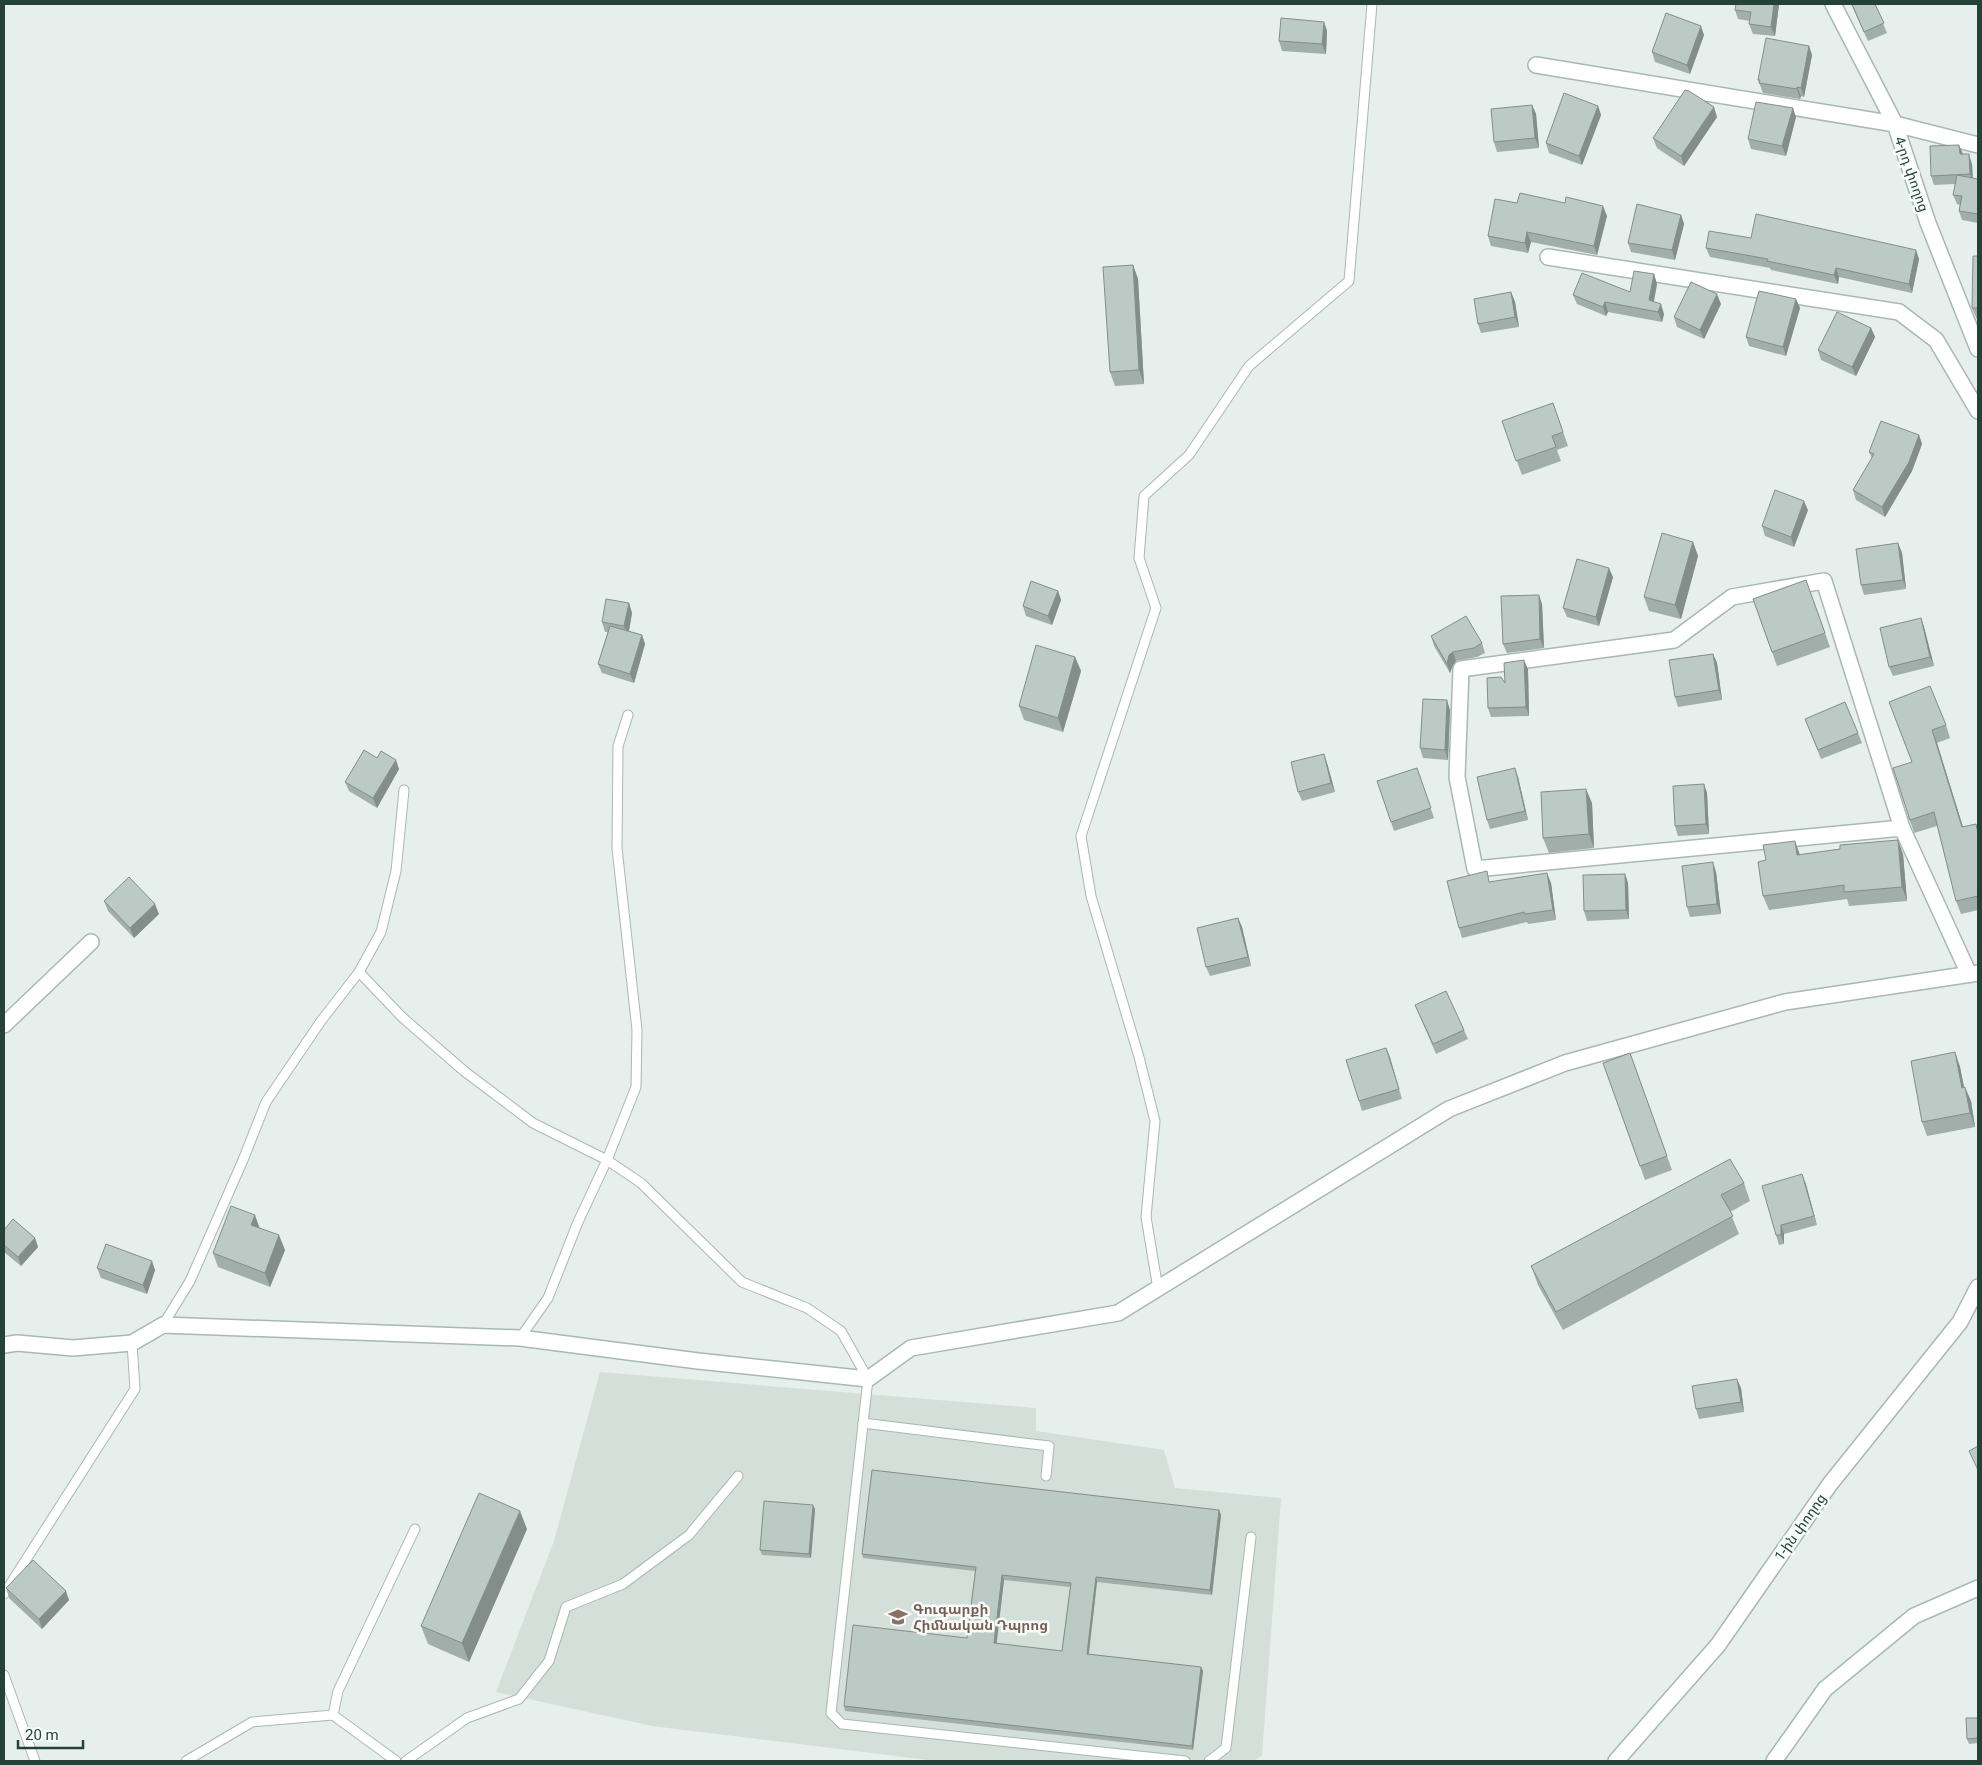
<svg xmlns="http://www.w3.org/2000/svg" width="1982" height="1765" viewBox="0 0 1982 1765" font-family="Roboto,'Noto Sans Armenian',sans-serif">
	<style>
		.built { fill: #d4dfda }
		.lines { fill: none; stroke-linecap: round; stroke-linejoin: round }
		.lane-casing { stroke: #a8b8b2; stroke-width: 11 }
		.street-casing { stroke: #a8b8b2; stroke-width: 18 }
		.secondary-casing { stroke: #a4bbb3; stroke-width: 18 }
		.lane { stroke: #fff; stroke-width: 9 }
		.street { stroke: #fff; stroke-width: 15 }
		.secondary { stroke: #fff; stroke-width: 15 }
		.wall { fill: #a1aea9; fill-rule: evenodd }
		.shaded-wall { fill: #838d89 }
		.building { fill: #bbcac4; stroke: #838d89; fill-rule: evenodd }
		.labels { text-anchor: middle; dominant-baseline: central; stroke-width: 5; stroke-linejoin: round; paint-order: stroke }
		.street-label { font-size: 14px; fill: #24423a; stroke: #f7fbf9 }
		.education-label { font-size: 14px; font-weight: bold; fill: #785e54; stroke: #f7fbf9; text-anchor: start }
	</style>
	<rect width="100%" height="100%" fill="#e6efeb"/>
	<polygon class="built" points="600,1372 1036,1408 1036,1431 1164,1450 1175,1488 1281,1498 1262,1756 1253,1761 936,1761 652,1726 496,1692 554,1541"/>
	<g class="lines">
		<g class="lane-casing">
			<g id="lane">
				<polyline points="359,972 402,1017 464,1071 533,1123 607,1160 641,1183 742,1282 807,1308 841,1331 868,1379 831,1713 842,1724 1185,1761"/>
				<polyline points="1158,1289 1146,1217 1155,1121 1139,1057 1091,896 1081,836 1156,608 1139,558 1144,496 1189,455 1249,366 1349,281 1372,4"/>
				<polyline points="163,1325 190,1281 243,1160 266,1102 321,1021 359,972 381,932 396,871 404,790"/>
				<polyline points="520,1338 548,1298 578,1222 607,1160 636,1087 637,1030 617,848 618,746 628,715"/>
				<polyline points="863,1423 1049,1446 1046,1476"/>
				<polyline points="4,1594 135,1389 132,1343"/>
				<polyline points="4,1675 35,1761"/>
				<polyline points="333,1715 338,1691 415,1529"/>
				<polyline points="186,1761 252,1722 333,1715 396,1761"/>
				<polyline points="406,1761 467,1718 519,1699 549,1661 566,1607 623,1584 689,1535 738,1476"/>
				<polyline points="1209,1761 1226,1748 1251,1537"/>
			</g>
		</g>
		<g class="street-casing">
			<g id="street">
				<polyline points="1833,4 1895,124 1928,223 1978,349"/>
				<polyline points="1536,65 1895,124 1978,145"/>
				<polyline points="1548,257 1899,312 1936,340 1978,411"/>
				<polyline points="1902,828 1475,869 1457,777 1461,669 1674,640 1732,597 1824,581 1902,828 1969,974"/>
				<polyline points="4,1025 91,942"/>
				<polyline points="4,1345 17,1343 73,1348 132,1343 163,1325 520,1338 698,1361 868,1379 911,1348 1118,1313 1449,1109 1565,1063 1785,1002 1978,973"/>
				<polyline points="1616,1761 1718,1645 1830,1484 1960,1322 1978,1287"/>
			</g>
		</g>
		<g class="secondary-casing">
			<polyline id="secondary" points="1774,1761 1825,1689 1914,1616 1978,1588"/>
		</g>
		<use href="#lane" class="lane"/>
		<use href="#street" class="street"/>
		<use href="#secondary" class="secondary"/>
	</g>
	<g class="wall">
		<polygon points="1779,4 1775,36 1753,34 1749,24 1750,21 1738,19 1735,10"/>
		<polygon points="1851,4 1875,4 1887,33 1868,41"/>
		<polygon points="1324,22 1327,31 1326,54 1282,51 1279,41"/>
		<polygon points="1704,35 1690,74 1655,62 1652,52"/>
		<polygon points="1809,46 1812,55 1804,97 1801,96 1800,99 1763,93 1758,80"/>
		<polygon points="1532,105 1536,114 1539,148 1497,152 1494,142"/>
		<polygon points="1598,106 1601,115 1582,165 1549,153 1546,143"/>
		<polygon points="1717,117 1684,166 1657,148 1653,138"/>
		<polygon points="1796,117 1786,156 1751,149 1748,139"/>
		<polygon points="1963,154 1972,164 1973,178 1978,179 1978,223 1962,220 1959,211 1960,205 1957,204 1953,195 1955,184 1934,185 1931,176"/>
		<polygon points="1517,203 1607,216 1597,255 1531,242 1528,253 1491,246 1488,236"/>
		<polygon points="1681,215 1684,224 1675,260 1631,252 1628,243"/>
		<polygon points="1751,238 1919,259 1912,293 1839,277 1838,284 1771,270 1770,268 1710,257 1706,248"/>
		<polygon points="1978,256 1978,322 1972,308"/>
		<polygon points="1133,265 1138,279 1144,384 1115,386 1110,372"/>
		<polygon points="1654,274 1657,284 1654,302 1664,314 1662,322 1608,312 1606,316 1577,304 1573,295 1630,292"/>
		<polygon points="1511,292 1515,302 1519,327 1481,333 1478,324"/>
		<polygon points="1796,299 1800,308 1786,356 1749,346 1746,337"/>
		<polygon points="1721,304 1704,339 1677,327 1674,317"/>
		<polygon points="1871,328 1875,337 1856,376 1821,360 1818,350"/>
		<polygon points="1553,403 1568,446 1557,450 1561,461 1522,475 1502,421"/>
		<polygon points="1919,435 1922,444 1912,471 1885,517 1856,500 1853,490 1872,458 1869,452"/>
		<polygon points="1808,510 1794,547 1765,536 1762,526"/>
		<polygon points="1693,542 1698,556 1681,619 1649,611 1644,597"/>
		<polygon points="1898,543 1902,553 1906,589 1864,595 1861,585"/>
		<polygon points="1613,577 1599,626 1567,617 1563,608"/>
		<polygon points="1806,580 1830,647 1777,666 1753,599"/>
		<polygon points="1058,591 1061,600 1052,625 1026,616 1023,606"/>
		<polygon points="629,603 632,613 629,631 642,635 645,644 634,683 602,673 598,664 608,632 605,632 602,622"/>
		<polygon points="1542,604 1544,648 1507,653 1503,644"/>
		<polygon points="1921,618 1924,627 1934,666 1893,676 1889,667"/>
		<polygon points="1431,636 1482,643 1485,653 1477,657 1456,661 1453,665 1450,673 1434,646"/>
		<polygon points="1713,654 1717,663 1722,700 1678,707 1675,697"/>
		<polygon points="1075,657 1081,671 1063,732 1024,720 1019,706"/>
		<polygon points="1528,669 1529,716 1491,717 1488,708 1505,683"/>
		<polygon points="1450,710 1448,760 1423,758 1420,748"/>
		<polygon points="1894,715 1946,725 1950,738 1937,743 1963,827 1976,824 1978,830 1978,910 1961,914 1956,901 1937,826 1914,833 1913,829 1908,816 1912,762"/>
		<polygon points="1805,719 1858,733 1862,743 1821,759"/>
		<polygon points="377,758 399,769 377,808 349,791 345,782"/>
		<polygon points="1327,763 1335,792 1302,801 1298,792"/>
		<polygon points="1417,768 1434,818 1394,831 1377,781"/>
		<polygon points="1518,777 1528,820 1490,829 1487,820"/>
		<polygon points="1704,784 1707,793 1709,834 1678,836 1675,826"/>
		<polygon points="1592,803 1594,848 1549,853 1543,838"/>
		<polygon points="1903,854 1907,901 1849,906 1847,899 1769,910 1763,896 1800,855"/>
		<polygon points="1716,872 1721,914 1690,917 1687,907"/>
		<polygon points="1625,874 1628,883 1629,919 1587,921 1584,911"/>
		<polygon points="1490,882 1551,883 1556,920 1528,924 1527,922 1462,938 1459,928"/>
		<polygon points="104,901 159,914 134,938 108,911"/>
		<polygon points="1238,918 1242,927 1251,966 1210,976 1206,967"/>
		<polygon points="1415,1005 1464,1030 1468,1039 1436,1054"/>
		<polygon points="1386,1048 1402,1099 1362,1111 1359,1101"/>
		<polygon points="1955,1052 1960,1067 1964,1087 1971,1101 1975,1127 1927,1136 1922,1122"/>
		<polygon points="1630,1053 1672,1170 1645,1180 1603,1063"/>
		<polygon points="1802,1174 1817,1225 1784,1234 1784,1244 1779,1245 1776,1235"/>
		<polygon points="1744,1183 1750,1201 1730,1212 1739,1234 1563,1330 1538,1285 1531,1266"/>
		<polygon points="260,1228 285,1250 270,1287 218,1267 213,1253"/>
		<polygon points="4,1230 35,1238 38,1247 21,1266 4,1252"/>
		<polygon points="97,1268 155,1270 147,1294 101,1278"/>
		<polygon points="1741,1388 1744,1412 1699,1419 1696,1409"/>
		<polygon points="815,1509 811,1558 762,1555 760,1550"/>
		<path d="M1219 1510 1221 1515 1212 1595 1097 1582 1089 1654 1201 1667 1203 1671 1193 1750 845 1711 844 1706 967 1638 975 1571 863 1558 862 1554ZM1004 1580 1070 1587 1062 1651 996 1644Z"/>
		<polygon points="527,1529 469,1662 428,1644 421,1626"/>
		<polygon points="6,1588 69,1600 42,1629 9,1598"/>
		<polygon points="1978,1718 1978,1743 1969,1744 1967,1739"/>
	</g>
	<g class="shaded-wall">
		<polygon points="1774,4 1779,4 1775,36 1771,27"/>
		<polygon points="1324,22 1327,31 1326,54 1322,44"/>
		<polygon points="1701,26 1704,35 1690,74 1687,65"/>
		<polygon points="1809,46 1812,55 1804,97 1801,88"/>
		<polygon points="1797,87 1801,96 1800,99 1797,89"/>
		<polygon points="1532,105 1536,114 1539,148 1535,138"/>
		<polygon points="1598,106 1601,115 1582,165 1579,156"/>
		<polygon points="1714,107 1717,117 1684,166 1681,156"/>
		<polygon points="1793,108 1796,117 1786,156 1782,146"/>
		<polygon points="1959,145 1963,154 1960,154"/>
		<polygon points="1969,154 1972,164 1973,184 1970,174"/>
		<polygon points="1603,206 1607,216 1597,255 1594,246"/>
		<polygon points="1681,215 1684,224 1675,260 1672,250"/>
		<polygon points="1527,232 1531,242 1528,253 1525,243"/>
		<polygon points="1916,250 1919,259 1912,293 1909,284"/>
		<polygon points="1133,265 1138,279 1144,384 1139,370"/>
		<polygon points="1836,268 1839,277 1838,284 1834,275"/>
		<polygon points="1654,274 1657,284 1652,309 1649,300"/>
		<polygon points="1511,292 1515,302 1519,327 1515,317"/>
		<polygon points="1717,294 1721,304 1704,339 1700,330"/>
		<polygon points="1796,299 1800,308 1786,356 1783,347"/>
		<polygon points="1605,302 1608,312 1606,316 1603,307"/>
		<polygon points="1661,304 1664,314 1662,322 1658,312"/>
		<polygon points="1871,328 1875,337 1856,376 1852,367"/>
		<polygon points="1919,435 1922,444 1912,471 1885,517 1882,507"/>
		<polygon points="1804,501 1808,510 1794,547 1791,537"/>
		<polygon points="1693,542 1698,556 1681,619 1675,605"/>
		<polygon points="1898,543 1902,553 1906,589 1903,580"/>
		<polygon points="1609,568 1613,577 1599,626 1596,617"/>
		<polygon points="1058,591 1061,600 1052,625 1048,616"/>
		<polygon points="1539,595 1542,604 1544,648 1540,639"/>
		<polygon points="629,603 632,613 628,636 624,626"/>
		<polygon points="1921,618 1924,627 1934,666 1930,657"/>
		<polygon points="642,635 645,644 634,683 630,674"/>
		<polygon points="1453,652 1456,661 1453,665 1450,673 1447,664 1449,655"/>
		<polygon points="1713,654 1717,663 1722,700 1719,690"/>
		<polygon points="1075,657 1081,671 1063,732 1058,718"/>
		<polygon points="1524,660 1528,669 1529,716 1526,707"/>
		<polygon points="1447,700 1450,710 1448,760 1445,750"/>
		<polygon points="1932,730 1937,743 1967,840 1962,827"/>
		<polygon points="1324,754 1327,763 1335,792 1331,783"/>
		<polygon points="396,760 399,769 377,808 373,798"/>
		<polygon points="1515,768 1518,777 1528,820 1525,811"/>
		<polygon points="1704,784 1707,793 1709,834 1706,824"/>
		<polygon points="1586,789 1592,803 1594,848 1589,834"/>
		<polygon points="1898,840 1903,854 1907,901 1902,887"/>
		<polygon points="1795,841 1800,855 1797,855"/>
		<polygon points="1713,862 1716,872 1721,914 1717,904"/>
		<polygon points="1547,873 1551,883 1556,920 1553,910"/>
		<polygon points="1625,874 1628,883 1629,919 1626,910"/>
		<polygon points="155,904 159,914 134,938 130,928"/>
		<polygon points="1238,918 1242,927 1251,966 1248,957"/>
		<polygon points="1386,1048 1390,1057 1402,1099 1399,1089"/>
		<polygon points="1955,1052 1960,1067 1967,1102 1962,1088"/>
		<polygon points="1965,1087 1971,1101 1975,1127 1970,1113"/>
		<polygon points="1802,1174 1806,1184 1817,1225 1814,1216"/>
		<polygon points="255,1215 260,1229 251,1225"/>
		<polygon points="1781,1225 1784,1234 1784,1244 1781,1235"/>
		<polygon points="279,1235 285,1250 270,1287 265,1273"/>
		<polygon points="35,1238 38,1247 21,1266 18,1257"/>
		<polygon points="152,1261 155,1270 147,1294 143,1285"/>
		<polygon points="1737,1379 1741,1388 1744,1412 1741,1402"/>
		<polygon points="813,1505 815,1509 811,1558 809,1554"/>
		<polygon points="1219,1510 1221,1515 1212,1595 1210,1590"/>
		<polygon points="520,1511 527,1529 469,1662 462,1643"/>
		<polygon points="1002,1575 1004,1580 996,1648 994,1643"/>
		<polygon points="1096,1577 1097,1582 1088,1658 1087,1654"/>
		<polygon points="66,1591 69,1600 42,1629 39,1619"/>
		<polygon points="1201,1667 1203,1671 1193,1750 1192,1746"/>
	</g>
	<g class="building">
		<polygon points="1736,4 1774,4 1771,27 1749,24 1751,12 1735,10"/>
		<polygon points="1852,4 1875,4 1884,23 1864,32"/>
		<polygon points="1666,13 1701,26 1687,65 1652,52"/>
		<polygon points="1281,18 1324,22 1322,44 1279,41"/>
		<polygon points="1766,38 1809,46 1801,88 1797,87 1797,89 1759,83 1760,80 1758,80"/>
		<polygon points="1685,90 1689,91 1714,107 1681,156 1653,138"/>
		<polygon points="1564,93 1598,106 1579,156 1546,143"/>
		<polygon points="1756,102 1793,108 1782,146 1748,139"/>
		<polygon points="1532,105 1535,138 1494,142 1491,109"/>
		<polygon points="1959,145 1960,154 1969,154 1970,174 1931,176 1930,146"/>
		<polygon points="1957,175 1978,179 1978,214 1959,211 1962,196 1953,195"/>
		<polygon points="1520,193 1565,203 1566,197 1603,206 1594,246 1527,232 1525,243 1488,236 1495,199 1517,203"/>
		<polygon points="1637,204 1681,215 1672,250 1628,243"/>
		<polygon points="1756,214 1916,250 1909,284 1836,268 1834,275 1767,261 1768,259 1706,248 1709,231 1751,238"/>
		<polygon points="1973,256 1978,256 1978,308 1972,308"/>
		<polygon points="1133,265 1139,370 1110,372 1103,267"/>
		<polygon points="1634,271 1654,274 1649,300 1661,304 1658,312 1605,302 1603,307 1573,295 1582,273 1630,292"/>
		<polygon points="1691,282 1717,294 1700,330 1674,317"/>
		<polygon points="1759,291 1796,299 1783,347 1746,337"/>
		<polygon points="1511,292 1515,317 1478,324 1474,299"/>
		<polygon points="1837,312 1871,328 1852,367 1818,350"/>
		<polygon points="1553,403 1563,432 1552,436 1556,447 1516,461 1502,421"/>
		<polygon points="1881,421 1919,435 1909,462 1882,507 1853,490 1874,454 1869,452"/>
		<polygon points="1775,490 1804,501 1791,537 1762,526"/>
		<polygon points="1662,533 1693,542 1675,605 1644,597"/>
		<polygon points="1898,543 1903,580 1861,585 1856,549"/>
		<polygon points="1577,559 1609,568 1596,617 1563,608"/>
		<polygon points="1806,580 1825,633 1772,652 1753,599"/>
		<polygon points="1031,581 1058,591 1048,616 1023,606"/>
		<polygon points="1539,595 1540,639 1503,644 1501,596"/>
		<polygon points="606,599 629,603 624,626 602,622"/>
		<polygon points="1466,616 1482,643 1474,648 1453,652 1449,655 1447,664 1431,636"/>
		<polygon points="1921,618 1930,657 1889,667 1880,628"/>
		<polygon points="610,626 642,635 630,674 598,664"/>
		<polygon points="1036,645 1075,657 1058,718 1019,706"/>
		<polygon points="1713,654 1719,690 1675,697 1669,660"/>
		<polygon points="1524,660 1526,707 1488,708 1487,678 1501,677 1505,683 1504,663"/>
		<polygon points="1930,686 1946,725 1932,730 1962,827 1976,824 1978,833 1978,896 1956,901 1934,812 1910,820 1893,768 1912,762 1889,702"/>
		<polygon points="1423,699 1447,700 1445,750 1420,748"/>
		<polygon points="1845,702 1858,733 1818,750 1805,719"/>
		<polygon points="364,750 377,758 381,751 396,760 373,798 345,782"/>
		<polygon points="1324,754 1331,783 1298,792 1291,762"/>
		<polygon points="1417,768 1431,808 1391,822 1377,781"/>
		<polygon points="1515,768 1525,811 1487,820 1477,777"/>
		<polygon points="1704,784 1706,824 1675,826 1673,786"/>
		<polygon points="1586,789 1589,834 1543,838 1541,792"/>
		<polygon points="1898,840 1902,887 1844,892 1844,885 1763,896 1758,862 1766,860 1763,845 1795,841 1797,855 1840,849 1840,845"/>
		<polygon points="1713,862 1717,904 1687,907 1682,866"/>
		<polygon points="1487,871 1489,882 1547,873 1553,910 1525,914 1524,912 1459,928 1447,881"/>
		<polygon points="1625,874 1626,910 1584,911 1583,875"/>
		<polygon points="129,877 155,904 130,928 104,901"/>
		<polygon points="1238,918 1248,957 1206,967 1197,928"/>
		<polygon points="1446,991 1464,1030 1433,1044 1415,1005"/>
		<polygon points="1386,1048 1399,1089 1359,1101 1346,1060"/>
		<polygon points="1955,1052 1962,1088 1965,1087 1970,1113 1922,1122 1911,1061"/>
		<polygon points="1630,1053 1667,1156 1640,1166 1603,1063"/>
		<polygon points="1730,1159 1744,1183 1721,1195 1733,1216 1556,1312 1531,1266"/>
		<polygon points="1802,1174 1814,1216 1781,1225 1781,1235 1776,1235 1762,1186"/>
		<polygon points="231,1206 255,1215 251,1225 279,1235 265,1273 213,1253"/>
		<polygon points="13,1219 35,1238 18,1257 4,1245 4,1230"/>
		<polygon points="106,1244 152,1261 143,1285 97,1268"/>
		<polygon points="1737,1379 1741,1402 1696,1409 1692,1386"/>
		<polygon points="1978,1446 1978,1470 1969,1451"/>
		<path d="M872 1470 1219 1510 1210 1590 1096 1577 1087 1654 1201 1667 1192 1746 844 1706 853 1625 967 1638 976 1567 862 1554ZM1002 1575 1071 1583 1062 1651 994 1643Z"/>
		<polygon points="479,1493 520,1511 462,1643 421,1626"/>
		<polygon points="764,1501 813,1505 809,1554 760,1550"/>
		<polygon points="33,1560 66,1591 39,1619 6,1588"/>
		<polygon points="1966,1718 1978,1718 1978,1738 1967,1739"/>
	</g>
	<defs>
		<g id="school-bare" transform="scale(1.5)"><path d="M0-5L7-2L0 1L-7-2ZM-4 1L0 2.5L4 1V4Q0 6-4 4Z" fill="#8d6e63" stroke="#f7fbf9" stroke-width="2.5" paint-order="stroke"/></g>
	</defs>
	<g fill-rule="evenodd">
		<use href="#school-bare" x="898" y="1617"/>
	</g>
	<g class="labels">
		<g class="street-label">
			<text transform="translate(1912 174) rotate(71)">4-րդ փողոց</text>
			<text transform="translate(1800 1527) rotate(-55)">1-ին փողոց</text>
		</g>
		<g class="education-label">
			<text x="913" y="1609">Գուգարքի<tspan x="913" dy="16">Հիմնական Դպրոց</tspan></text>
		</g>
	</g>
	<rect width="1982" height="1765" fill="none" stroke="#24423a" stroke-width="10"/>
	<path d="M18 1740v8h65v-8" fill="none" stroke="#24423a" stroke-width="2.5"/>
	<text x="25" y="1740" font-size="15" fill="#24423a" stroke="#f7fbf9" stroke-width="4" paint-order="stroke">20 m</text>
</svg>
